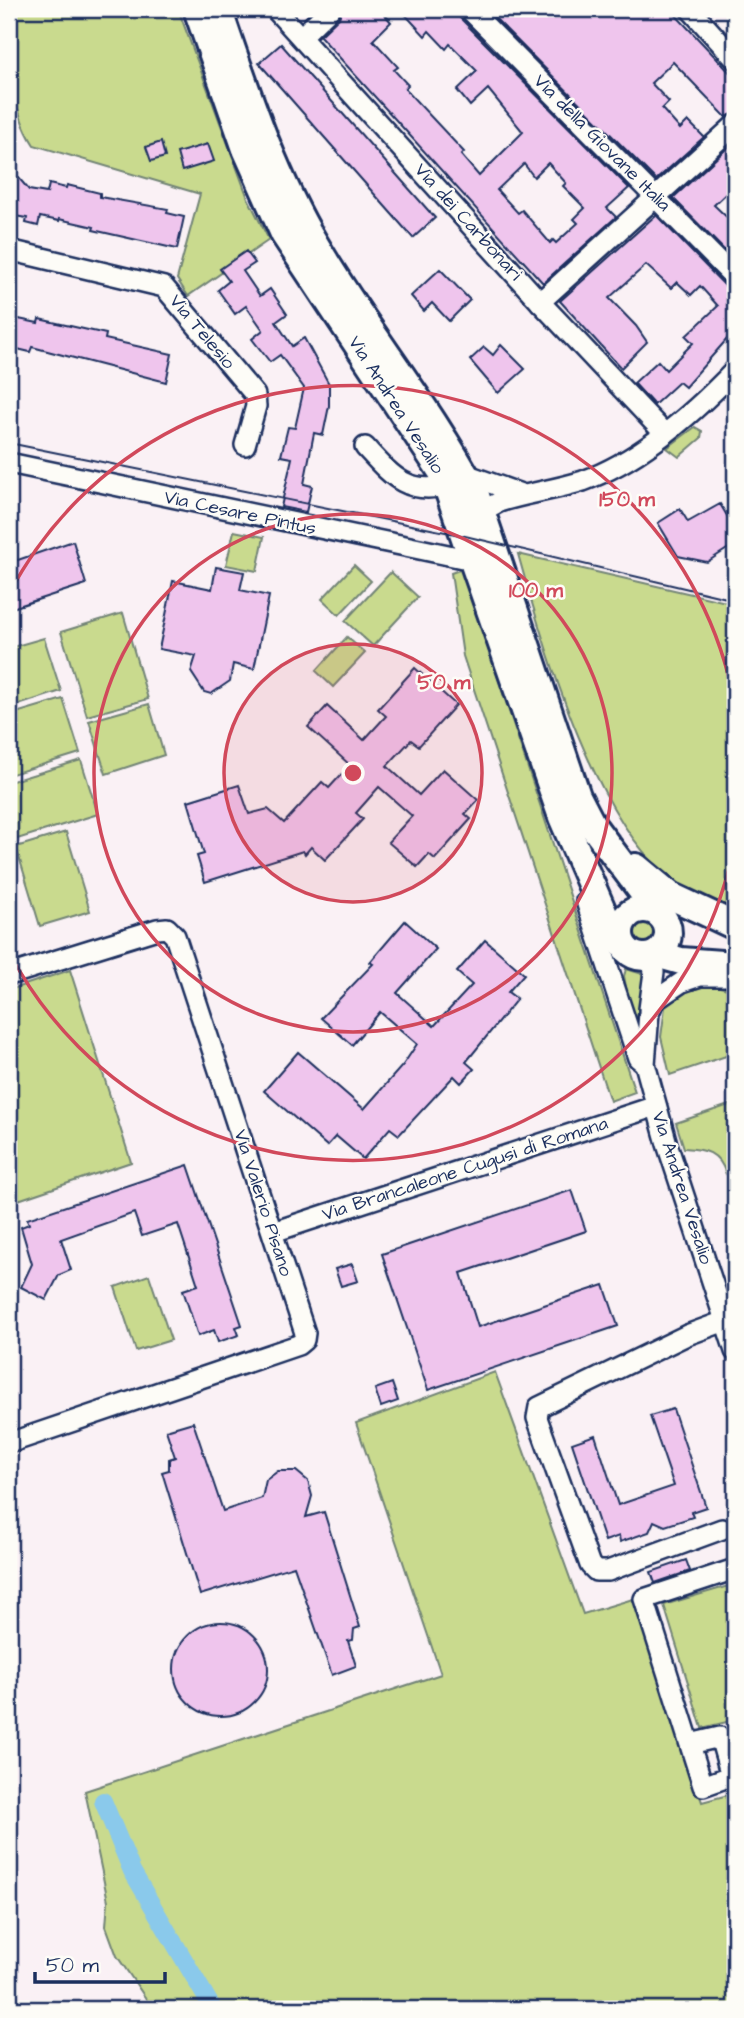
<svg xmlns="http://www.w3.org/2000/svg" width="744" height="2018" viewBox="0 0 744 2018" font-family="'Architects Daughter',sans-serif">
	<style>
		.green { fill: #c9da8e; stroke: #728476; stroke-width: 2 }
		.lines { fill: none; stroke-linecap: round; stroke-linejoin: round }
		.canal { stroke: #8ac9eb; stroke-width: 18 }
		.building { fill: #efc5ed; stroke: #1b2f5e; stroke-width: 2; fill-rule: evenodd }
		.minor-casing { stroke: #1b2f5e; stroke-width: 24 }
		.major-casing { stroke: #1b2f5e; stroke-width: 32 }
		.minor { stroke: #fdfcf7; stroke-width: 19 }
		.major { stroke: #fdfcf7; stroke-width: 26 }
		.tram { stroke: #1b2f5e; stroke-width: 2 }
		.ring { fill: none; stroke: #d1495b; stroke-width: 3.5 }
		.labels { text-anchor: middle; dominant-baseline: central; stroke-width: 5; stroke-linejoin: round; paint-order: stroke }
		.street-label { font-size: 19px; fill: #1b2f5e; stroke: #fdfcf7 }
		.centre { fill: #d1495b; stroke: #fdfcf7; stroke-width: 3.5 }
		.ring-label { font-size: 21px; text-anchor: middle; font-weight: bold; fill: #d1495b; stroke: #fdfcf7; stroke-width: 5; stroke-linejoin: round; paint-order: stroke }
	</style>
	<rect width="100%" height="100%" fill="#faf1f5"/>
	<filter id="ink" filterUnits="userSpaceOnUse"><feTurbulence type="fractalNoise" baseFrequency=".0143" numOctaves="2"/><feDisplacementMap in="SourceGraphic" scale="14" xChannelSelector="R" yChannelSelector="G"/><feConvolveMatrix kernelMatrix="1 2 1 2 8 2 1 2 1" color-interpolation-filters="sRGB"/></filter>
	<g filter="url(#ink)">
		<g class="green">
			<path d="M9 9H178L248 198 269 240 188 296 177 279 200 194 34 145C9 107 9 53 9 9Z"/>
			<polygon points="695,427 702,431 701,438 679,457 667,448"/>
			<polygon points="234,531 264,537 257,571 226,565"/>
			<path d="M518 554 735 604V913C709 901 684 890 662 871 592 809 543 645 518 554Z"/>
			<polygon points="354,565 371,581 339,615 322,599"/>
			<polygon points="462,569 635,1092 610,1101 463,656 451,573"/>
			<polygon points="391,572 418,597 373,646 345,621"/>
			<polygon points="123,613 148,699 87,716 61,632"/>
			<polygon points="347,637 365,653 333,687 316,671"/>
			<polygon points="44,638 61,691 9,708 9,648"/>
			<polygon points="63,699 80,753 9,775 9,715"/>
			<polygon points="149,704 164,755 106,774 89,721"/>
			<polygon points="81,760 98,814 14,840 9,824 9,782"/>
			<polygon points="66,832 90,911 40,926 16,847"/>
			<circle cx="645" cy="932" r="24"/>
			<polygon points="626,969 646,975 636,1043 624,976"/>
			<polygon points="70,970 131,1162 9,1203 9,990"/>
			<polygon points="716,986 735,991 735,1053 670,1075 661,1037 665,1007 690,988"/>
			<path d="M735 1103V1171L726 1174C719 1152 705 1149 684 1148L676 1123Z"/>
			<polygon points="149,1275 171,1340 136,1351 115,1287"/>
			<polygon points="495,1372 583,1614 633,1599 702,1802 735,1793 735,2009 153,2009 117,1956 106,1926 108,1901 85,1791 441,1674 356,1423"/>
			<polygon points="735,1584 735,1720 702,1728 664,1605"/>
		</g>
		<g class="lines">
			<polyline class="canal" points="103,1801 132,1871 213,2009"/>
		</g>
		<g class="building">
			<path d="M342 9H380L391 22 373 40 398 67 394 70 408 85 405 89 464 152 461 155 479 176 523 132 488 89 470 106 457 90 477 71 450 44 446 49 429 31 425 36 400 9H457L460 18 629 188 607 208 616 217 543 283 320 36 339 18ZM548 163 566 183 563 186 585 208 574 219 578 223 556 243 553 240 550 243 522 210 518 213 497 190 524 164 534 177Z"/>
			<polygon points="486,9 670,9 735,78 735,113 726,117 673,62 651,83 669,102 662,109 680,129 688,121 704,137 656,180"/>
			<polygon points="281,44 435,218 413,238 259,63"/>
			<polygon points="735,141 735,185 714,205 735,225 735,261 673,198"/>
			<polygon points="161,142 165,157 151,161 146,147"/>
			<polygon points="208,144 214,161 182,171 177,153"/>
			<polygon points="18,177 29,190 47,193 49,184 66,188 67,185 100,193 100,197 168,209 167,213 184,217 177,249 93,230 94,227 59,219 59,221 40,217 38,226 26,223 27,218 15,216 9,209 9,186"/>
			<polygon points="656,215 726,287 735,290 735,330 685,387 679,382 654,405 634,383 658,361 666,370 693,343 686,336 718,306 700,286 691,295 677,282 671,288 646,265 609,298 636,326 647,342 621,368 560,301"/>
			<polygon points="246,251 255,263 243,271 260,296 270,289 287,314 276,322 292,346 304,338 329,384 329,406 323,435 314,433 304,484 312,486 306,512 281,507 292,458 281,456 288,427 295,428 304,388 280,355 270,362 252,339 263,330 246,306 235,314 218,290 229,281 220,269"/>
			<polygon points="440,269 470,300 449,321 432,303 424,311 411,296"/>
			<polygon points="9,317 38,323 39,319 106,334 105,339 172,354 166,382 32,347 30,352 9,347"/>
			<polygon points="501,345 525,369 498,393 470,360 484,347 493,355"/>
			<polygon points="720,504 735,529 735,544 707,562 678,556 658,523 680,509 688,522"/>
			<polygon points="73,541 86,584 9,609 9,563"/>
			<polygon points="216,567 244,572 240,590 269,596 254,669 233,664 230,681 211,694 204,692 191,672 196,656 159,649 173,581 212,589"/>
			<polygon points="415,668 456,705 419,746 411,740 387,766 419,795 443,769 478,800 465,814 471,819 435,859 429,854 417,867 388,842 412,816 379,787 356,813 363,819 325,860 311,847 305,854 303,851 205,882 197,856 204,854 188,801 239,785 249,814 268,809 284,823 322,782 329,788 350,765 308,727 327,706 364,740 386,716 378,709"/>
			<polygon points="405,921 436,949 397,993 434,1026 472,985 457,972 485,940 524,974 508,992 517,999 466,1062 474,1069 461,1083 454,1076 399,1135 390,1128 363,1159 336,1136 327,1146 264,1091 298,1052 364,1109 403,1065 417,1044 380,1012 352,1045 321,1018 373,964 370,962"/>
			<polygon points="188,1165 242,1325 236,1327 239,1335 218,1342 214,1330 198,1336 183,1290 198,1285 178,1224 142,1236 134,1213 61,1239 71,1270 59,1275 46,1300 21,1287 32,1264 21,1227 29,1224 27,1219"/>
			<polygon points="572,1190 586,1231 461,1273 478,1327 604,1285 618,1326 428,1390 382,1254"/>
			<polygon points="352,1264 358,1281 341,1286 335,1269"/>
			<polygon points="392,1383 398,1401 381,1407 375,1389"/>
			<polygon points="673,1409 706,1507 691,1512 693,1517 665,1526 654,1521 649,1532 620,1542 619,1536 605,1541 572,1443 595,1435 618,1505 674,1486 650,1416"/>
			<polygon points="193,1422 223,1511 262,1498 266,1480 278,1471 296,1471 308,1481 312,1496 306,1517 324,1512 360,1627 354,1629 353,1640 348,1641 356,1666 332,1675 294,1566 200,1595 162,1472 169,1470 169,1459 175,1457 166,1430"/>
			<polygon points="686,1560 690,1571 655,1583 651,1572"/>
			<circle cx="221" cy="1669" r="47"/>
		</g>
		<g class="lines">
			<g class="minor-casing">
				<g id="minor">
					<polyline points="275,9 540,302 664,433"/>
					<polyline points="469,9 735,278"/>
					<polyline points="690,9 735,59"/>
					<polyline points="301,37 330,9"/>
					<polyline points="9,250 164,287 255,395 256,406 245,445"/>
					<polyline points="540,302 735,125"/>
					<path d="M365 447C391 475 407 496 448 485"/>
					<polyline points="9,463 472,560"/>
					<polyline points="465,474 521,494"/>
					<path d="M483 516 490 507 499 502C527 493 555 490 583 481 641 460 693 414 735 370"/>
					<polyline points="586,901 638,1058 644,1063"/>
					<polyline points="9,975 157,929 167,928 175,936 305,1333 304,1340 298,1345 9,1443"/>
					<polyline points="727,976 700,976 682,982 654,1001 649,1013 645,1064 667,1144 735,1351"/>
					<polyline points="649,1009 654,972 651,956"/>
					<polyline points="273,1232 656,1106"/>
					<polyline points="722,1529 608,1571 596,1571 590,1565 537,1418 539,1407 687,1335 725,1321"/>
					<polyline points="690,1744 720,1737 731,1776 703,1786 644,1599 735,1569"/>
				</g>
			</g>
			<g class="major-casing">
				<g id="major">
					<polyline points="197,9 246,149 284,234 442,472 562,817 606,919 620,934"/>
					<path d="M218 9C246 90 272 172 316 246 365 330 429 406 475 493L577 796 592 825 644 894 651 909"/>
					<polyline points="636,867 671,896 735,926"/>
					<circle cx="644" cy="933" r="24"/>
					<polyline points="656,954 681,961 735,965"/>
				</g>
			</g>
			<use href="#minor" class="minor"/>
			<use href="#major" class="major"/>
			<polyline class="tram" points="9,443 465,536 735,600"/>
		</g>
	</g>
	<circle cx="353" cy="773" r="129" fill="#d1495b" fill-opacity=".12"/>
	<g class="ring">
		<circle cx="353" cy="773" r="129"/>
		<circle cx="353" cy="773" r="259"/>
		<path d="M735 840A388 388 0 0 1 9 952M9 594A388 388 0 0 1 735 706"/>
	</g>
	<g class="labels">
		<g class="street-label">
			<text transform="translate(602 143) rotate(45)">Via della Giovane Italia</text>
			<text transform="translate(468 222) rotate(48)">Via dei Carbonari</text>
			<text transform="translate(202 332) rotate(50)">Via Telesio</text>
			<text transform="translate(396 405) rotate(57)">Via Andrea Vesalio</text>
			<text transform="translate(240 513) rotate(12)">Via Cesare Pintus</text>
			<text transform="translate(465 1169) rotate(-18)">Via Brancaleone Cugusi di Romana</text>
			<text transform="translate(682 1188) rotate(72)">Via Andrea Vesalio</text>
			<text transform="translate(263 1203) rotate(72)">Via Valerio Pisano</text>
		</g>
	</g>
	<circle cx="353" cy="773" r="10" class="centre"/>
	<g class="ring-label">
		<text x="627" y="506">150 m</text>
		<text x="536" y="597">100 m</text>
		<text x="444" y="689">50 m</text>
	</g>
	<rect width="744" height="2018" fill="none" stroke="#fdfcf7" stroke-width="35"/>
	<rect x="18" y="18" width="709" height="1983" fill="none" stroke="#1b2f5e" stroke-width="2.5" filter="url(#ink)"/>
	<path d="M35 1972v10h130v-10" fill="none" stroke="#1b2f5e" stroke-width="3.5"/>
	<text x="46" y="1972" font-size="21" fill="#1b2f5e" stroke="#fdfcf7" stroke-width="5" paint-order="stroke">50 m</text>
</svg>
